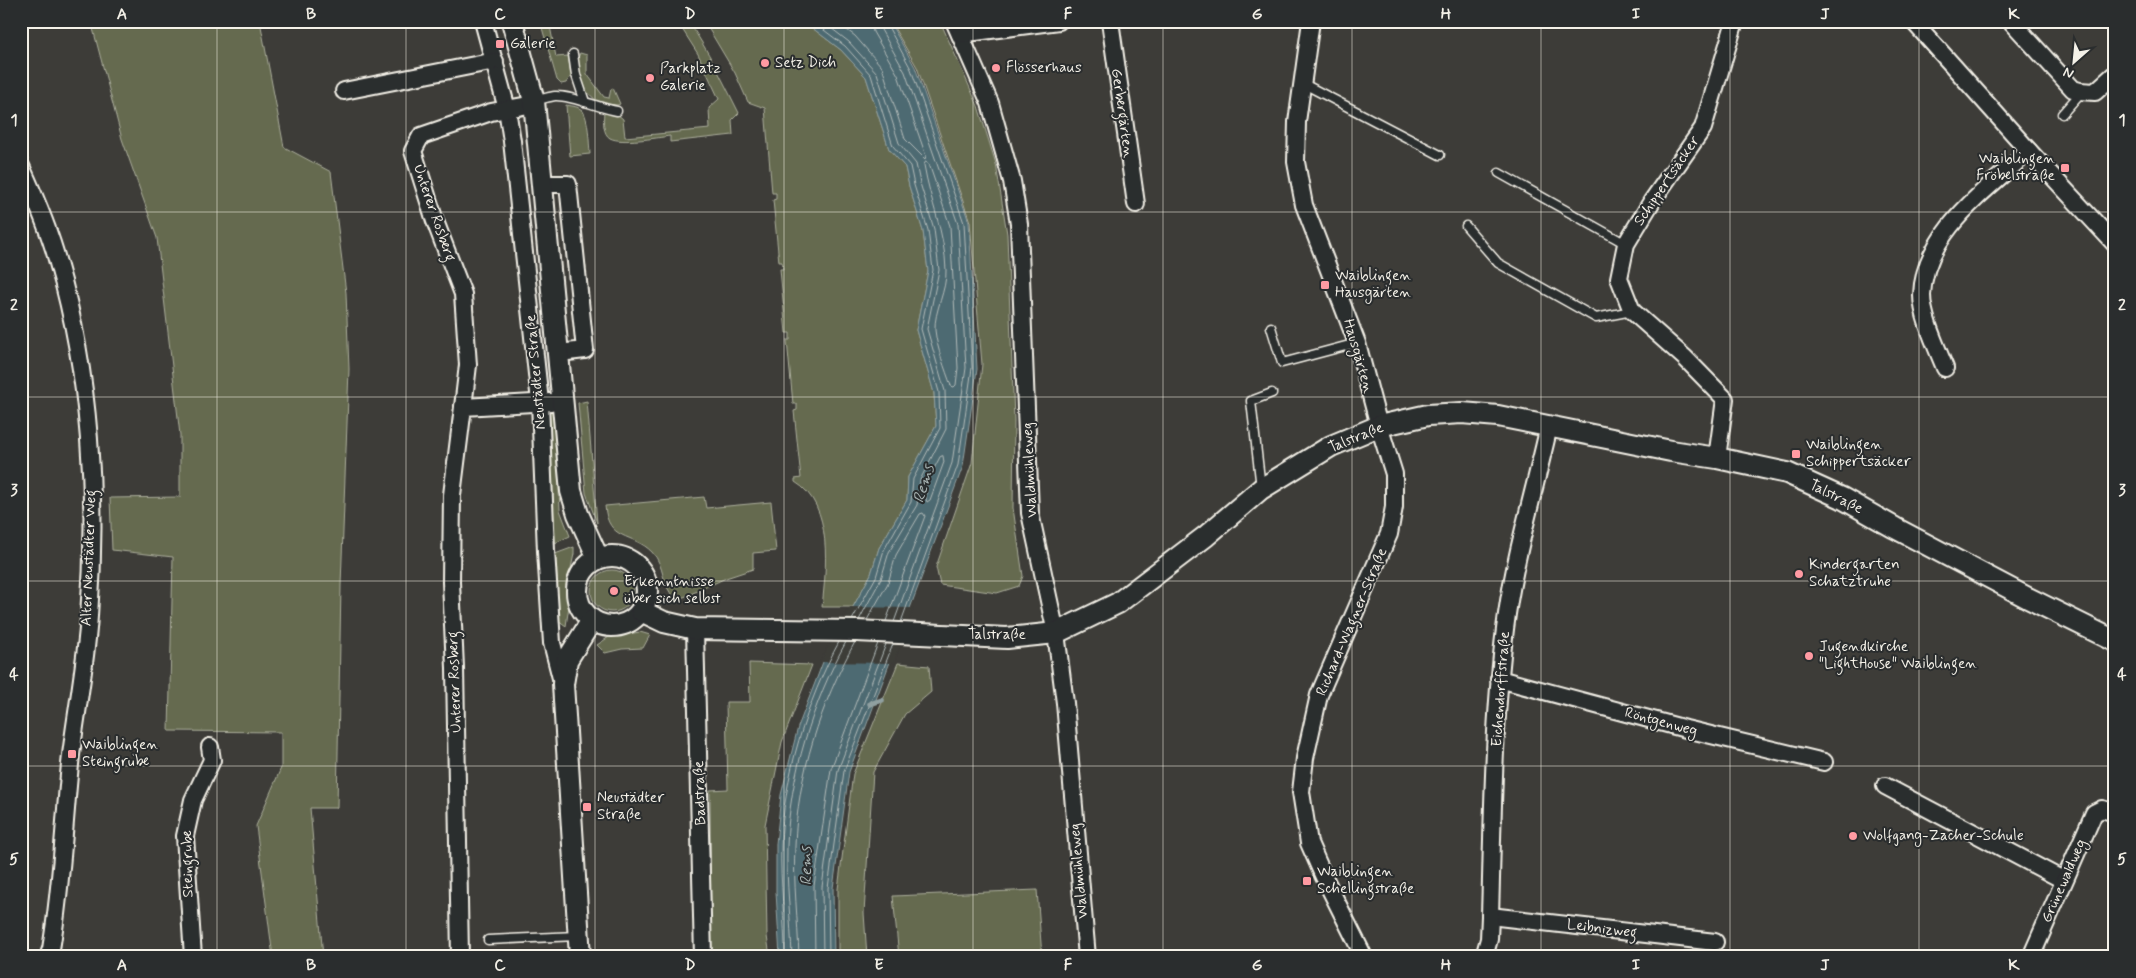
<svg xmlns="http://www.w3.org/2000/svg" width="2136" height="978" viewBox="0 0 2136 978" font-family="Mynerve,sans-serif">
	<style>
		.green { fill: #656b50; stroke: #acae9c }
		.water { fill: #4e6a72; stroke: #90a0a1 }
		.pier { fill: #3d3c38 }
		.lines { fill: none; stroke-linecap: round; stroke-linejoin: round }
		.shore { stroke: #b2bbb9; stroke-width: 1 }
		.stream { stroke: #90a0a1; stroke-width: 5.5 }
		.service-casing { stroke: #f4f1e8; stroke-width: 11 }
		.minor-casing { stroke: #f4f1e8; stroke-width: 20 }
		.tertiary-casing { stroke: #f4f1e8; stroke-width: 24 }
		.service { stroke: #2a2d2e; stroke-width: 8 }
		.minor { stroke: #2a2d2e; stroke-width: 16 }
		.tertiary { stroke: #2a2d2e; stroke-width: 20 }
		.grid { fill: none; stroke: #f4f1e8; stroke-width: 1; stroke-opacity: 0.55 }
		.poi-dot { fill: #ff9aa2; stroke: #2a2d2e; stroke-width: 2 }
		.labels { text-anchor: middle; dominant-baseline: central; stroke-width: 4; stroke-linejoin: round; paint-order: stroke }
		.poi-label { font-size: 15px; fill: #f4f1e8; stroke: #2a2d2e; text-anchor: start }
		.street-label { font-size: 15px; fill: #f4f1e8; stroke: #2a2d2e }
		.water-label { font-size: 16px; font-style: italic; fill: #a9b4b3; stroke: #2a2d2e }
		.neatline { fill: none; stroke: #f4f1e8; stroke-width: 2 }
		.grid-label { font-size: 16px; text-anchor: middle; font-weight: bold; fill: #f4f1e8 }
	</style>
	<rect width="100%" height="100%" fill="#3d3c38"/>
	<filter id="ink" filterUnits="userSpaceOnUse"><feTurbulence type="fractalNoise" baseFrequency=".02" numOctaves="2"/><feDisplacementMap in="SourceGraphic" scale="10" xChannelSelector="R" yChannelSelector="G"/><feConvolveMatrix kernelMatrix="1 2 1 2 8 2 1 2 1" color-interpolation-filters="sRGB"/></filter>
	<g filter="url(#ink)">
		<g class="green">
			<polygon points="91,21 260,21 284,147 331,172 346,293 349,369 341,585 337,808 310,808 323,957 273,957 256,826 281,768 281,732 169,731 173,557 112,550 110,498 180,497 180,435 157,238 122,139"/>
			<polygon points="540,21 549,21 556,57 568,56 571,76 566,83 561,84 557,80"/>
			<path d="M677 21H688C708 50 723 81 739 113L732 120 733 135 670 142V136C656 138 621 144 610 138 603 134 603 121 604 113L617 114 623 119 625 137 710 129 709 108 719 99 698 54Z"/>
			<path d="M704 21H803L841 50 866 77 889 149 905 167 909 186 923 231 928 271 916 330 934 393 936 426 908 477 907 500 879 548 871 574 853 607H822C826 570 834 505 795 482V479L801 478 794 411 797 410V404H793L787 340H790V333H786L780 269H783L782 262H779L773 200 776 199V193H772L765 108 748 102 735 73Z"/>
			<polygon points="890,21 940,21 978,106 996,164 1007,234 1014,420 1013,508 1023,576 1019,586 997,593 940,585 936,567 972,463 982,364 970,222 917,67"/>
			<polygon points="580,53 587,55 587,74 604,97 609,98 611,89 613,88 620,104 618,105 600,104 585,90 577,60"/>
			<path d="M566 105C571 106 577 106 582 110 589 117 589 144 590 154L570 156Z"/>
			<polygon points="587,401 597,523 586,493 578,403"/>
			<polygon points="555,408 560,510 570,536 555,543 548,409"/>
			<path d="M704 497 706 508 771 502 776 551 753 553V569L726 578 684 597 675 598C661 586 665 565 652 552 632 532 608 542 605 506Z"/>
			<polygon points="574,547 574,554 566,592 569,606 566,626 558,620 555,554"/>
			<circle cx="612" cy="591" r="21"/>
			<polygon points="640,632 650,635 643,648 622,649 605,653 597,645 609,637"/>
			<polygon points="749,663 812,665 782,742 765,825 767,936 770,957 711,957 710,790 728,789 726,702 750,702"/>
			<polygon points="898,663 929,666 931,692 905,714 873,772 864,913 867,957 838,957 838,889 853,774"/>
			<polygon points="1037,890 1042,957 899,957 893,896"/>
		</g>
		<polygon class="water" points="803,21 889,21 915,67 969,222 977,369 963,466 849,772 833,888 834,957 780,957 776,892 776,844 781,795 798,727 823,662 871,574 879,548 907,500 908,477 936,426 934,393 916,330 928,271 923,231 909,186 905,167 889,149 866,77 841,50"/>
		<polygon class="pier" points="850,607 913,608 894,663 820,662"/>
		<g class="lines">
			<g class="shore">
				<polyline points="812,21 845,46 871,75 893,146 910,166 914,185 928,230 933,270 921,329 939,392 940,428 913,479 911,502 884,550 876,577 852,620"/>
				<polyline points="822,21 849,42 877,73 899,143 916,164 920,183 934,229 939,270 927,329 945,391 946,429 920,480 917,505 889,552 881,579 859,620"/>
				<polyline points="835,21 855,36 882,67 905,139 925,159 926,156 898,75 873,32 871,21"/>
				<polyline points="878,21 880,28 905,72 958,224 966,368 952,463 894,622"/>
				<polyline points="885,21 911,69 964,223 972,368 958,465 901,622"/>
				<path d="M926 162 929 164 950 226 958 368 956 385 954 387 951 386C945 368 937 349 935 330 934 311 947 290 946 270 945 233 930 201 924 165Z"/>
				<polygon points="943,456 944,462 930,500 927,502 926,499 927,482 940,457"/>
				<polyline points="867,620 888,583 896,555 920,514 923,513 925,516 886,621"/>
				<path d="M785 957C785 920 780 883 781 846 783 779 807 700 839 642"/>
				<path d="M792 957C791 920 786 883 787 846 789 778 813 701 846 642"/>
				<path d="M799 957C798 920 793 883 795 846 797 776 821 703 855 642"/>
				<polyline points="815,957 814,886 831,769 878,643"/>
				<polyline points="823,957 822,887 838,770 886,644"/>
				<polyline points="829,957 828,888 844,771 893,644"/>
			</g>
			<polyline class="stream" points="870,704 882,700"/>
			<g class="service-casing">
				<g id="service">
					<polyline points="573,54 576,75 585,102"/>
					<polyline points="1304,84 1440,155"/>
					<path d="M536 100C542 99 549 97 555 96 571 95 599 108 617 111"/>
					<polyline points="2062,114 2078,96 2080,91"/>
					<polyline points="1499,173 1626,244"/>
					<polyline points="1466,226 1498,263 1596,318 1632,311"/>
					<polyline points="1271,327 1282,363 1357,343"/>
					<polyline points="1261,488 1251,401 1272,393"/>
					<polyline points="488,940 577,936"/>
				</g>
			</g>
			<g class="minor-casing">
				<g id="minor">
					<polyline points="483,21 507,109 512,141 540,402 546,551 552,643 562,682"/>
					<polyline points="954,21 990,103 1012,181 1019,224 1030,513 1056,633 1065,703 1087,957"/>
					<polyline points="1110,21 1136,204"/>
					<polyline points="1311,21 1297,122 1296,162 1304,205 1357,343 1379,426 1394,474 1394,507 1389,534 1319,695 1305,758 1301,792 1309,843 1324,877 1364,957"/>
					<polyline points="1913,21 2029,151 2115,244"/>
					<polyline points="2011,21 2073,89 2080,91 2095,92 2115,74"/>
					<polyline points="960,34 1059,21"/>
					<polyline points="344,91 495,61"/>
					<path d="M21 166C35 197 49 229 58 263 90 373 98 501 89 616 86 662 77 708 71 755 64 819 62 885 51 949L48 957"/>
					<polyline points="542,184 568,184 585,350 559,353"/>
					<path d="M1945 368C1937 348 1922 317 1922 295 1924 232 1987 190 2029 151"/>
					<polyline points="463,407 468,365 463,294 435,221 413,151 421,136 491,112 534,104"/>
					<polyline points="1717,458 1725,399 1685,358 1632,311 1619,278 1626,244 1652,201 1703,128 1735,21"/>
					<polyline points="695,629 703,957"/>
					<polyline points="1499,679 1686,729 1824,762"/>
					<polyline points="1885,786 2063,880"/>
					<polyline points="1490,916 1715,942"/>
					<polyline points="193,957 185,836 193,800 212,760 210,747"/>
					<polyline points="460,957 455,668 451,582 452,495 463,407 551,402"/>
					<path d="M1484 957 1489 939 1490 916C1493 816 1493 714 1507 614 1516 551 1535 489 1549 426"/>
					<polyline points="2031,957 2094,813 2102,809 2115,813"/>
				</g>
			</g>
			<g class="tertiary-casing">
				<g id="tertiary">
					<polyline points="512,21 534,101 571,491 578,514 598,558"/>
					<circle cx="612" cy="591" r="35"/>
					<polyline points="641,611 664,622 695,629 856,631 1007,638 1056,633 1118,603 1206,536 1261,489 1331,446 1379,426 1428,415 1462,413 1498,416 1671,451 1717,458 1787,473 1842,498 1895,528 2028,598 2115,641"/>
					<polyline points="580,957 563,684 567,660 592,620"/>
				</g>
			</g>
			<use href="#service" class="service"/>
			<use href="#minor" class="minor"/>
			<use href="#tertiary" class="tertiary"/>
		</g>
	</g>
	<path class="grid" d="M217 21V957M406 21V957M595 21V957M784 21V957M973 21V957M1163 21V957M1352 21V957M1541 21V957M1730 21V957M1919 21V957M21 212H2115M21 397H2115M21 581H2115M21 766H2115"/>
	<g class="poi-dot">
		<rect x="495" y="39" width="10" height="10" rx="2.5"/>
		<circle cx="765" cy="63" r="5"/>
		<circle cx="996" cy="68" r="5"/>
		<circle cx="650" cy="78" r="5"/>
		<rect x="2060" y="163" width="10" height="10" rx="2.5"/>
		<rect x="1320" y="280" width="10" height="10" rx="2.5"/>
		<rect x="1791" y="449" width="10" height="10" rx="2.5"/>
		<circle cx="1799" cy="574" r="5"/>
		<circle cx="614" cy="591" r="5"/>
		<circle cx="1809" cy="656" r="5"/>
		<rect x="67" y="749" width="10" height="10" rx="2.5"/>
		<rect x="582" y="802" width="10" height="10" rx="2.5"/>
		<circle cx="1853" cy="836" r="5"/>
		<rect x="1302" y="876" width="10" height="10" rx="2.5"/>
	</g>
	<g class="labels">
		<g class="poi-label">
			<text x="510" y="44">Galerie</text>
			<text x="775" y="63">Setz Dich</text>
			<text x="1006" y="68">Flösserhaus</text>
			<text x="660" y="69">Parkplatz<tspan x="660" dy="17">Galerie</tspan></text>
			<text x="2055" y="159" text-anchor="end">Waiblingen<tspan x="2055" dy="17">Fröbelstraße</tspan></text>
			<text x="1335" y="276">Waiblingen<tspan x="1335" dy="17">Hausgärten</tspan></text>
			<text x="1806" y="445">Waiblingen<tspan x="1806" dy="17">Schippertsäcker</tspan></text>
			<text x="1809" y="565">Kindergarten<tspan x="1809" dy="17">Schatztruhe</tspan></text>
			<text x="624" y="582">Erkenntnisse<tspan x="624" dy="17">über sich selbst</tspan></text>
			<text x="1819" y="647">Jugendkirche<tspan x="1819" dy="17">"LightHouse" Waiblingen</tspan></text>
			<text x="82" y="745">Waiblingen<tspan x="82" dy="17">Steingrube</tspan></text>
			<text x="597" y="798">Neustädter<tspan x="597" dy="17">Straße</tspan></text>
			<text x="1863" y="836">Wolfgang-Zacher-Schule</text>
			<text x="1317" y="872">Waiblingen<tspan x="1317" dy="17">Schellingstraße</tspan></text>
		</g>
		<g class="street-label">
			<text transform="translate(1122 113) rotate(82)">Gerbergärten</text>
			<text transform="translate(1667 181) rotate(-56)">Schippertsäcker</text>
			<text transform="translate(434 213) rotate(71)">Unterer Rosberg</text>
			<text transform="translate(1358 356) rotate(74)">Hausgärten</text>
			<text transform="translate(536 372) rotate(-95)">Neustädter Straße</text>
			<text transform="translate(1356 438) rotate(-22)">Talstraße</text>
			<text transform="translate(1030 470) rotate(-93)">Waldmühleweg</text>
			<text transform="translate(1836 497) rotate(27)">Talstraße</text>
			<text transform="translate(89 558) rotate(-88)">Alter Neustädter Weg</text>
			<text transform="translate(1352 622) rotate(-67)">Richard-Wagner-Straße</text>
			<text x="997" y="635">Talstraße</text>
			<text transform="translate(455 682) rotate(-92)">Unterer Rosberg</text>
			<text transform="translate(1501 689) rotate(-86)">Eichendorffstraße</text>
			<text transform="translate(1661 722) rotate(15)">Röntgenweg</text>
			<text transform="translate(700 793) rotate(-92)">Badstraße</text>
			<text transform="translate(188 864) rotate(-91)">Steingrube</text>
			<text transform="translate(1079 871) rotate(-95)">Waldmühleweg</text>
			<text transform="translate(2064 881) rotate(-66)">Grünewaldweg</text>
			<text transform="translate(1602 929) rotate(7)">Leibnizweg</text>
		</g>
		<g class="water-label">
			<text transform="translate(924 484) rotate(-73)">Rems</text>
			<text transform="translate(806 866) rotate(-90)">Rems</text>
		</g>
	</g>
	<rect width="2136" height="978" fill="none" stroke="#2a2d2e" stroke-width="55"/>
	<g transform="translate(2074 62) rotate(207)" stroke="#2a2d2e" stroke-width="4" paint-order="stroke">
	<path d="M0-4L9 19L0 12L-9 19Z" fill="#f4f1e8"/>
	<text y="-8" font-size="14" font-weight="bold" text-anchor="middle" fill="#f4f1e8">N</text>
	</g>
	<rect x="28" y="28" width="2080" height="922" class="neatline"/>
	<g class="grid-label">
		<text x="122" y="19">A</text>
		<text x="311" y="19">B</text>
		<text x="500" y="19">C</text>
		<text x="690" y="19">D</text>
		<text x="879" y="19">E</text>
		<text x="1068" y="19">F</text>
		<text x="1257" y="19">G</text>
		<text x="1446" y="19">H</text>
		<text x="1636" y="19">I</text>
		<text x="1825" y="19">J</text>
		<text x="2014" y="19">K</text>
		<text x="14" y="125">1</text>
		<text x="2122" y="125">1</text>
		<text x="14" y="310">2</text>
		<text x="2122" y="310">2</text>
		<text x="14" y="495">3</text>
		<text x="2122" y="495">3</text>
		<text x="14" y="679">4</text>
		<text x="2122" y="679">4</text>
		<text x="14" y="864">5</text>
		<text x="2122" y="864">5</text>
		<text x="122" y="970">A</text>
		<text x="311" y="970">B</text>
		<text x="500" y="970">C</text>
		<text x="690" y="970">D</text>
		<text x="879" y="970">E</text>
		<text x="1068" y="970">F</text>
		<text x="1257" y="970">G</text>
		<text x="1446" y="970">H</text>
		<text x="1636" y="970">I</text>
		<text x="1825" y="970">J</text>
		<text x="2014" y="970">K</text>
	</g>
</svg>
